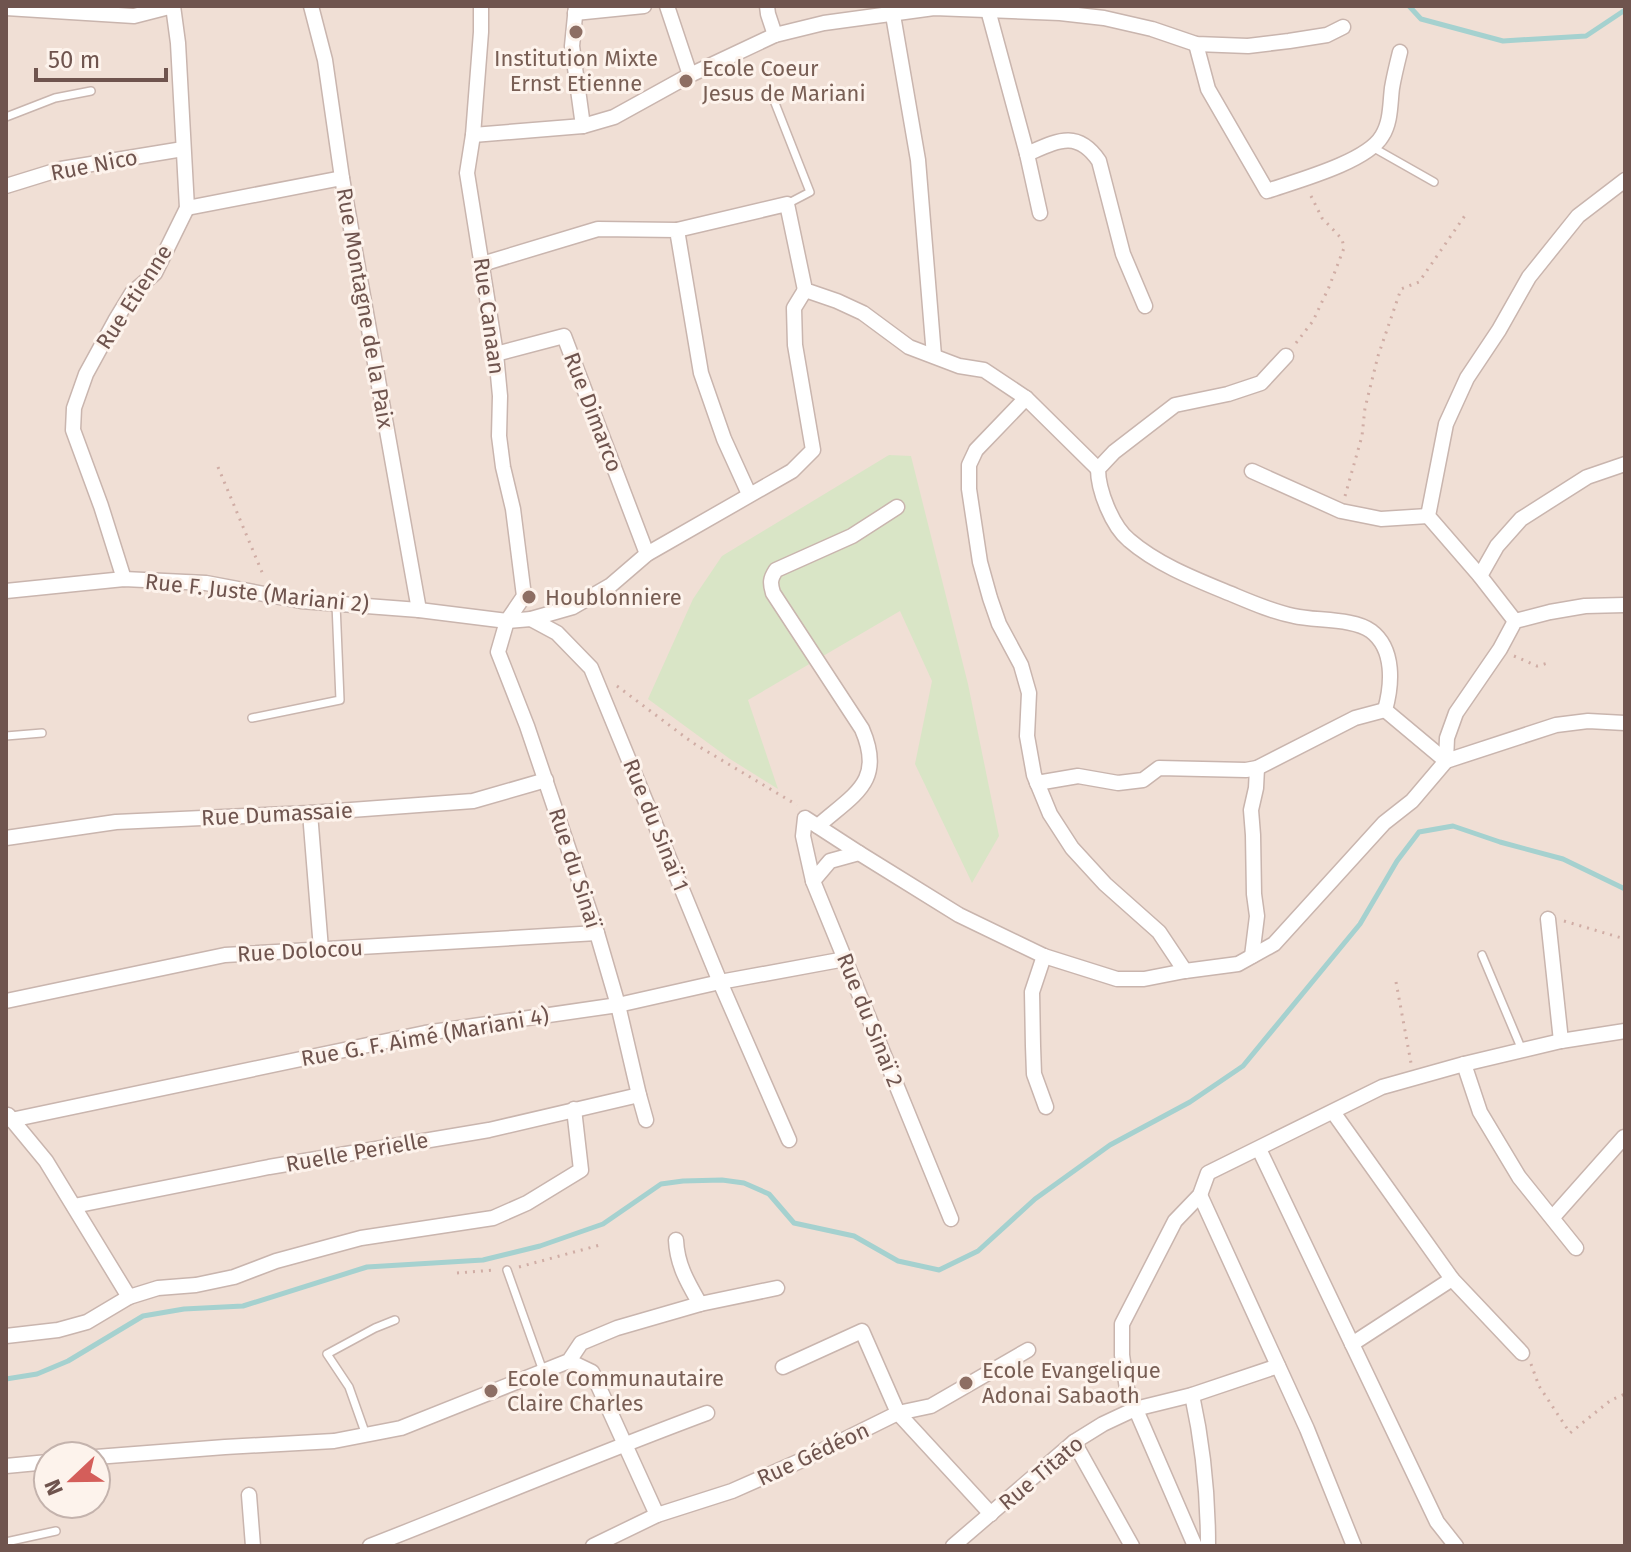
<svg xmlns="http://www.w3.org/2000/svg" width="1631" height="1552" viewBox="0 0 1631 1552" font-family="'Fira Sans',sans-serif">
	<style>
		.residential { fill: #f0dfd5; fill-rule: evenodd }
		.green { fill: #d9e5c6 }
		.lines { fill: none; stroke-linecap: round; stroke-linejoin: round }
		.stream { stroke: #a5d1cf; stroke-width: 5 }
		.lane-casing { stroke: #c9b5ae; stroke-width: 10 }
		.street-casing { stroke: #c9b5ae; stroke-width: 17 }
		.path { stroke: #d0ada5; stroke-width: 3; stroke-dasharray: 2 6; stroke-linecap: butt }
		.lane { stroke: #fff; stroke-width: 7 }
		.street { stroke: #fff; stroke-width: 14 }
		.education-dot { fill: #8d6e63; stroke: #fdf3ec; stroke-width: 3 }
		.labels { text-anchor: middle; dominant-baseline: central; stroke-width: 6; stroke-linejoin: round; paint-order: stroke }
		.education-label { font-size: 22px; fill: #785e54; stroke: #fdf3ec; text-anchor: start }
		.street-label { font-size: 22px; fill: #6f544e; stroke: #fdf3ec }
	</style>
	<rect width="100%" height="100%" fill="#f9eee6"/>
	<path class="residential" d="M6 6H1625V1546H6ZM48 1456H96V1504H48Z"/>
	<polygon class="green" points="889,455 911,456 968,684 999,836 972,883 915,764 932,681 900,611 748,700 778,789 730,759 648,699 693,599 722,556"/>
	<g class="lines">
		<g class="stream">
			<polyline points="1409,6 1421,19 1503,41 1586,36 1625,10"/>
			<polyline points="6,1379 37,1374 68,1361 143,1316 184,1309 243,1306 367,1267 483,1260 540,1246 603,1224 661,1184 683,1181 722,1180 744,1183 769,1194 794,1223 854,1236 898,1261 939,1270 978,1251 1035,1199 1110,1145 1190,1102 1243,1066 1360,924 1397,861 1419,832 1453,826 1500,842 1563,859 1625,889"/>
		</g>
		<g class="lane-casing">
			<g id="lane">
				<polyline points="773,98 810,192 787,204"/>
				<polyline points="6,117 55,98 91,91"/>
				<polyline points="1374,148 1434,182"/>
				<polyline points="252,718 340,700 336,604"/>
				<polyline points="6,736 42,733"/>
				<polyline points="1482,955 1522,1050"/>
				<polyline points="507,1270 543,1371"/>
				<polyline points="366,1435 349,1387 327,1354 375,1328 395,1320"/>
				<polyline points="6,1542 56,1531"/>
			</g>
		</g>
		<g class="street-casing">
			<g id="street">
				<polyline points="311,6 325,60 342,178 419,610"/>
				<polyline points="481,6 481,32 473,135 467,173 496,354 500,396 499,436 503,467 513,509 524,596 507,621 498,652 527,726 597,933 618,1005 639,1095 646,1120"/>
				<polyline points="576,6 572,46 583,126"/>
				<polyline points="667,6 690,75"/>
				<polyline points="767,6 768,14 775,35"/>
				<polyline points="6,8 134,16 173,6"/>
				<polyline points="988,10 1027,154 1040,213"/>
				<polyline points="575,13 644,6"/>
				<polyline points="893,15 918,160 934,356"/>
				<path d="M1196 44 1208 89 1267 191C1296 181 1367 162 1382 136 1391 122 1390 104 1392 88 1394 76 1397 64 1400 52"/>
				<polyline points="473,135 583,126 614,117 690,75 775,35 824,23 934,8 1060,13 1104,18 1152,29 1196,44 1248,46 1289,41 1327,35 1343,27"/>
				<path d="M1027 154C1057 141 1077 129 1099 161L1123 254 1145 306"/>
				<polyline points="6,186 61,169 183,149"/>
				<polyline points="187,208 342,178"/>
				<polyline points="677,230 787,204 805,290 837,301 863,313 909,347 959,366 984,370 1026,398 1098,469"/>
				<polyline points="482,264 598,229 677,230 701,373 724,439 749,494"/>
				<polyline points="496,354 564,336 647,554"/>
				<path d="M1286 356 1261 383 1228 394 1175 405 1114 452 1098 469C1098 490 1112 526 1129 540 1159 566 1200 581 1236 596 1255 604 1274 612 1294 616 1315 621 1354 618 1371 631 1395 649 1392 685 1385 710"/>
				<polyline points="1026,398 976,450 969,465 969,489 980,562 990,598 999,624 1021,665 1029,693 1027,736 1034,775 1050,814 1072,848 1105,884 1159,932 1185,971"/>
				<polyline points="1252,471 1341,511 1381,519 1428,516"/>
				<polyline points="1480,576 1497,546 1521,519 1587,477 1625,464"/>
				<polyline points="124,579 101,506 73,430 74,408 86,374 115,321 132,293 155,273 187,208 178,43 173,6"/>
				<polyline points="6,591 124,579 206,583 301,601 419,610 507,621 531,619 573,607 611,585 647,554 792,471 813,450 795,345 794,308 805,290"/>
				<polyline points="531,619 557,633 591,668 720,982 789,1140"/>
				<polyline points="1515,621 1480,576 1428,516 1446,424 1467,378 1499,330 1529,277 1578,216 1625,180"/>
				<polyline points="1385,710 1446,761"/>
				<polyline points="1446,761 1447,738 1456,713 1500,649 1515,621 1550,612 1585,606 1625,605"/>
				<polyline points="1037,783 1078,776 1118,783 1143,780 1159,768 1246,770 1257,768 1355,718 1385,710"/>
				<polyline points="310,813 321,949"/>
				<path d="M818 826C854 794 885 782 862 729L773 593C770 583 770 579 776 570L852 536 897 507"/>
				<polyline points="6,838 116,822 310,813 473,801 546,780"/>
				<polyline points="813,881 830,861 859,853"/>
				<polyline points="1548,919 1561,1041"/>
				<polyline points="1044,956 1032,992 1033,1046 1034,1074 1046,1107"/>
				<polyline points="1252,956 1257,916 1254,894 1253,835 1251,810 1256,788 1257,768"/>
				<polyline points="6,1001 225,955 597,933"/>
				<polyline points="1464,1064 1480,1112 1519,1177 1576,1248"/>
				<polyline points="1333,1112 1452,1279"/>
				<polyline points="8,1115 46,1161 129,1297"/>
				<polyline points="6,1119 11,1120 425,1033 618,1005 720,982 845,959"/>
				<polyline points="1259,1149 1437,1522 1456,1546"/>
				<polyline points="1200,1195 1307,1429 1354,1546"/>
				<polyline points="74,1206 269,1167 489,1130 639,1095"/>
				<polyline points="1553,1217 1624,1137 1625,1138"/>
				<polyline points="951,1219 813,881 803,836 805,818 859,853 959,915 1044,956 1117,979 1144,979 1185,971 1238,964 1274,944 1384,823 1412,801 1446,761 1556,725 1588,721 1625,723"/>
				<path d="M676 1240C677 1265 688 1283 700 1304"/>
				<polyline points="6,1336 58,1330 87,1322 129,1297 158,1288 196,1285 234,1277 276,1261 361,1238 493,1218 527,1203 581,1170 574,1109"/>
				<polyline points="1352,1344 1452,1279 1522,1353"/>
				<polyline points="569,1361 592,1372 657,1515"/>
				<polyline points="783,1367 862,1331 898,1413 991,1514"/>
				<path d="M1192 1395C1203 1445 1208 1495 1208 1546"/>
				<polyline points="1074,1442 1132,1546"/>
				<polyline points="96,1457 225,1447 334,1441 401,1428 569,1361 581,1343 617,1328 700,1304 777,1288"/>
				<polyline points="6,1466 48,1462"/>
				<polyline points="249,1495 253,1546"/>
				<path d="M370 1546C483 1502 594 1455 707 1413"/>
				<polyline points="593,1546 657,1515 732,1491 809,1457 898,1413 931,1406 1028,1350"/>
				<polyline points="953,1546 1074,1442 1103,1424 1135,1409 1192,1395 1278,1366"/>
				<polyline points="1195,1546 1127,1389 1122,1355 1122,1324 1175,1221 1200,1195 1208,1173 1382,1087 1464,1064 1561,1041 1625,1031"/>
			</g>
		</g>
		<g class="path">
			<polyline points="1296,343 1313,321 1329,287 1344,248 1342,239 1322,218 1310,194"/>
			<polyline points="218,467 264,577"/>
			<polyline points="1345,496 1362,436 1365,408 1378,356 1401,289 1419,282 1466,214"/>
			<polyline points="1514,656 1537,666 1548,663"/>
			<polyline points="617,686 693,743 797,805"/>
			<polyline points="1564,921 1625,939"/>
			<polyline points="1396,982 1411,1063"/>
			<polyline points="519,1267 600,1245"/>
			<polyline points="457,1273 495,1270"/>
			<polyline points="1531,1364 1539,1386 1570,1433 1611,1400 1625,1394"/>
		</g>
		<use href="#lane" class="lane"/>
		<use href="#street" class="street"/>
	</g>
	<g class="education-dot">
		<circle cx="576" cy="32" r="8"/>
		<circle cx="686" cy="81" r="8"/>
		<circle cx="529" cy="597" r="8"/>
		<circle cx="966" cy="1383" r="8"/>
		<circle cx="491" cy="1391" r="8"/>
	</g>
	<g class="labels">
		<g class="education-label">
			<text x="576" y="58" text-anchor="middle">Institution Mixte<tspan x="576" dy="25">Ernst Etienne</tspan></text>
			<text x="702" y="68">Ecole Coeur<tspan x="702" dy="25">Jesus de Mariani</tspan></text>
			<text x="545" y="597">Houblonniere</text>
			<text x="982" y="1370">Ecole Evangelique<tspan x="982" dy="25">Adonai Sabaoth</tspan></text>
			<text x="507" y="1378">Ecole Communautaire<tspan x="507" dy="25">Claire Charles</tspan></text>
		</g>
		<g class="street-label">
			<text transform="translate(94 165) rotate(-11)">Rue Nico</text>
			<text transform="translate(134 297) rotate(-57)">Rue Etienne</text>
			<text transform="translate(365 308) rotate(80)">Rue Montagne de la Paix</text>
			<text transform="translate(489 316) rotate(82)">Rue Canaan</text>
			<text transform="translate(593 412) rotate(69)">Rue Dimarco</text>
			<text transform="translate(257 593) rotate(6)">Rue F. Juste (Mariani 2)</text>
			<text transform="translate(277 814) rotate(-3)">Rue Dumassaie</text>
			<text transform="translate(656 825) rotate(68)">Rue du Sinaï 1</text>
			<text transform="translate(575 868) rotate(72)">Rue du Sinaï</text>
			<text transform="translate(300 951) rotate(-3)">Rue Dolocou</text>
			<text transform="translate(870 1020) rotate(68)">Rue du Sinaï 2</text>
			<text transform="translate(425 1037) rotate(-10)">Rue G. F. Aimé (Mariani 4)</text>
			<text transform="translate(357 1152) rotate(-10)">Ruelle Perielle</text>
			<text transform="translate(813 1454) rotate(-25)">Rue Gédéon</text>
			<text transform="translate(1041 1473) rotate(-40)">Rue Titato</text>
		</g>
	</g>
	<rect width="1631" height="1552" fill="none" stroke="#6f544e" stroke-width="16"/>
	<g transform="translate(72 1480) rotate(248)"><circle r="38" fill="#fdf3ec" stroke="#c4b3ad" stroke-width="2"/>
	<path d="M0-6L14 30L0 20L-14 30Z" fill="#d45e5a"/>
	<text y="-12" font-size="22" font-weight="bold" text-anchor="middle" fill="#6f544e">N</text>
	</g>
	<path d="M36 68v12h130v-12" fill="none" stroke="#6f544e" stroke-width="4"/>
	<text x="48" y="68" font-size="24" fill="#6f544e" stroke="#fdf3ec" stroke-width="6" paint-order="stroke">50 m</text>
</svg>
